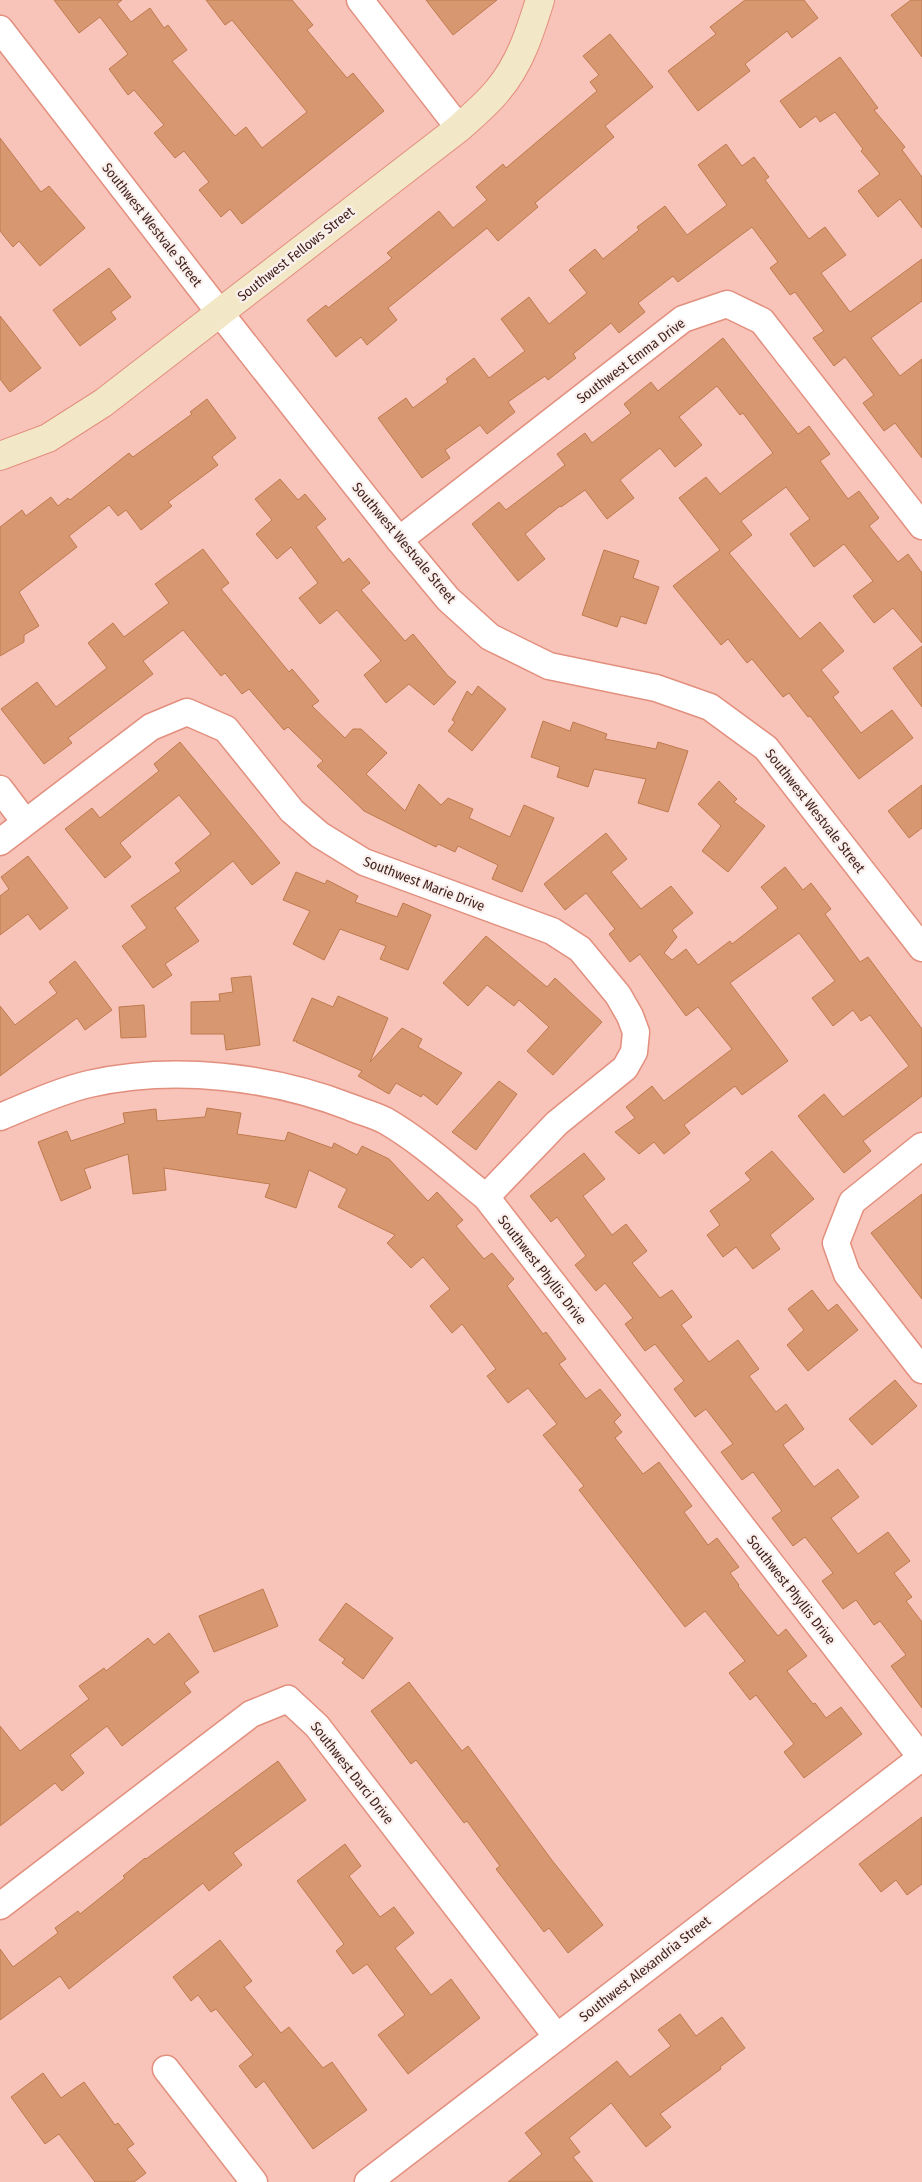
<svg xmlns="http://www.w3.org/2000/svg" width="922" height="2182" viewBox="0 0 922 2182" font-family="'Fira Sans Condensed',sans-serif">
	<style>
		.building { fill: #d79871; stroke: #bf7a4e }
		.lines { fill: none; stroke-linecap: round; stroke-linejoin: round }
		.street-casing { stroke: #e28f7e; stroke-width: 29 }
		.secondary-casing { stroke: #e28f7e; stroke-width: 30 }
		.street { stroke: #fff; stroke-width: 26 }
		.secondary { stroke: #f2e8c7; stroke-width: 28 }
		.labels { text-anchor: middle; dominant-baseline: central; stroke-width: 4.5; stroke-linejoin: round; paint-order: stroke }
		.street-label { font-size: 14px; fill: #411f19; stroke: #f9f0ee }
	</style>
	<rect width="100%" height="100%" fill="#f8c3b8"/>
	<g class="building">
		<polygon points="54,0 122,0 117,4 131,22 150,8 164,28 168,25 187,50 172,61 235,136 246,127 262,148 307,112 232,20 225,25 206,0 292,0 313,25 307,30 347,78 353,73 384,111 242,224 230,209 221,217 199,190 209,182 184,151 175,158 154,133 164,125 134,90 128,95 109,69 128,54 100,17 79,33"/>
		<polygon points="426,0 497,0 453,35"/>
		<polygon points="745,0 804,0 818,18 792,38 787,31 745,64 750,71 698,111 668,71 716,34 710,27"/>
		<polygon points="911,0 922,0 922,57 891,15"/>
		<polygon points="610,34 653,87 605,126 614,137 535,203 538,207 498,241 487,228 388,308 397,320 367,345 361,337 336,357 307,320 326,305 328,308 392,258 387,253 439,211 453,228 487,200 476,187 503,164 506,168 597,91 590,82 599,75 583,56"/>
		<polygon points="840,57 878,108 874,110 905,147 902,150 922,177 922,228 900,199 878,217 858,191 880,174 861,151 863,149 835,112 820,122 816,116 800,128 780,101"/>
		<polygon points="0,138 41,192 49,186 85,228 40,266 19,241 13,247 0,231"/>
		<polygon points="726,144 742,166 754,157 769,177 765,180 809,239 825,227 846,255 821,273 850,312 922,259 922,301 871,338 900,376 922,359 922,458 895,423 884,431 863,403 874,395 845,357 834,366 813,338 824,331 795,292 790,295 770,268 778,262 752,227 678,282 673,276 638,303 645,312 619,333 611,323 573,354 576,358 548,380 545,376 508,402 515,412 487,434 480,425 445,450 450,458 422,478 378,418 406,398 413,408 448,382 446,379 474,358 489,378 525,351 501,319 529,297 549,324 587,293 569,270 595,249 603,259 639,230 637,227 665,206 687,235 727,205 698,165"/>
		<polygon points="109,268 131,297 111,312 116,319 80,346 53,310"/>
		<polygon points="0,316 41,368 10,392 0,379"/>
		<polygon points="723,338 798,434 809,426 830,454 820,461 848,499 859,491 879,518 869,526 898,562 908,554 922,573 922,643 893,608 874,623 853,596 873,581 844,544 814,567 790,534 810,519 786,487 741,521 752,535 729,553 800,639 820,622 844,651 821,670 839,692 833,697 861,733 892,710 913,738 859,779 810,716 808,717 789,693 783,697 752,659 747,663 728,639 721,645 673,586 720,550 679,498 706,477 720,494 773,453 743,413 740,415 717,386 679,417 702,445 675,467 660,448 620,480 634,498 607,519 585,490 561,507 560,506 525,534 545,559 518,581 472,524 499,502 506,510 565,465 557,454 585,433 592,443 631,413 624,404 651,382 658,391"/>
		<polygon points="207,399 236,438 212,457 218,465 168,502 172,506 141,530 126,510 118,516 109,505 69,536 77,547 19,592 39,626 24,635 24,642 0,656 0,527 22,510 26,516 51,497 58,506 68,498 70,500 129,453 133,457 192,414 190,412"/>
		<polygon points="280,479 298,500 305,494 326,519 316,527 343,563 349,558 370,583 361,590 405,641 413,634 448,676 456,682 434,705 409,684 386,703 364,675 381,661 337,610 320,624 299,598 318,583 291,547 277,559 256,534 272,520 255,499"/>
		<polygon points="203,549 229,583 221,589 289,672 292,669 319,701 312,706 345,738 353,729 361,729 387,753 366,774 405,811 419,784 441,805 448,798 473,809 469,818 510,837 524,805 554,818 522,892 492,879 498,865 458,846 455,852 438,844 436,847 364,811 317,766 323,761 288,727 284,730 249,689 242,694 225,673 221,676 183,630 143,661 153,674 68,738 72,743 44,764 1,709 37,682 56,707 107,668 88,643 113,623 124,637 169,603 155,584"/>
		<polygon points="604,550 639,561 633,578 659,587 646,624 621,616 617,627 582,615"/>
		<polygon points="922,646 922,707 893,668"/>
		<polygon points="478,686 506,709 472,751 448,731 455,722 452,720 467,691 472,695"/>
		<polygon points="543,721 570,731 573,722 607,734 605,739 656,749 658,742 688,751 668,812 638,803 646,779 594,769 588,787 557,777 560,767 531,757"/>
		<polygon points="180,742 280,863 252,885 233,861 175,908 199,941 165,964 172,975 153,988 122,946 147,928 131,906 181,871 175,863 211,834 179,795 120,843 131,857 105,878 65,829 92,808 100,818 159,771 154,764"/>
		<polygon points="719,781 737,799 734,802 765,826 728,872 702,851 721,826 698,804"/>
		<polygon points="922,785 922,828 909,838 888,811"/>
		<polygon points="606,833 627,859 611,872 641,909 671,886 693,913 672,930 677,937 664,953 672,960 686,949 698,965 730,941 732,944 778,908 761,887 785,867 803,890 811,883 831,909 825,914 860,962 868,957 922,1029 922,1096 863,1141 871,1151 844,1173 798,1116 824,1094 843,1117 909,1066 870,1015 861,1021 853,1010 833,1026 812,998 835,981 799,933 730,983 788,1061 742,1095 735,1086 684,1125 690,1133 664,1154 654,1142 639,1154 615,1132 635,1118 626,1107 652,1086 664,1101 732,1049 698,1007 686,1016 640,954 630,962 609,934 615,929 586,893 565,910 544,884"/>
		<polygon points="28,856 68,908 40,930 28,914 0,935 0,896 9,889 1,877"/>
		<polygon points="296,872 325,884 327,880 358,896 355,902 397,917 403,903 431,915 408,970 380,959 386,946 340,929 324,960 293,944 310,911 283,900"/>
		<polygon points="486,936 547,987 555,978 602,1022 553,1075 527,1051 549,1027 519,1000 514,1006 487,985 468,1006 443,983"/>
		<polygon points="75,961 112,1010 85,1030 77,1018 0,1076 0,1006 15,1025 57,993 49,982"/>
		<polygon points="251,976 260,1045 226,1050 224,1034 191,1034 191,1002 220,1001 219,994 233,992 231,978"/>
		<polygon points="338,996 388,1018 370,1062 402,1028 422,1039 418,1047 462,1073 437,1105 423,1094 421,1097 396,1083 389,1094 358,1076 362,1071 296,1042 297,1041 293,1041 312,998 333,1007"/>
		<polygon points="144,1005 146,1037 121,1038 119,1007"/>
		<polygon points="499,1081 517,1094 476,1150 452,1132"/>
		<polygon points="207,1108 241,1113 237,1134 285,1141 288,1132 332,1148 334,1143 357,1155 362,1146 389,1159 428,1201 437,1192 463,1220 456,1226 484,1259 492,1253 514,1279 507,1286 543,1334 546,1332 566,1359 559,1364 586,1399 600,1389 621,1415 614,1422 622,1432 615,1438 643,1474 659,1462 692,1506 684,1512 708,1545 717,1538 739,1567 730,1573 739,1585 738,1586 778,1636 786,1629 807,1656 787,1671 813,1704 815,1703 826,1718 841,1707 862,1734 804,1778 784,1752 794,1744 756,1695 750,1700 729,1673 745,1661 705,1611 685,1627 579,1490 584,1486 543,1435 557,1424 528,1388 508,1403 487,1376 496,1369 462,1324 452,1333 430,1306 450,1289 423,1257 411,1268 387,1243 395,1235 338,1207 347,1189 309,1170 296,1208 265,1197 270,1184 164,1168 166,1190 133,1194 128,1154 84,1169 91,1188 61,1201 38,1142 67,1131 71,1141 125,1123 123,1113 156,1109 157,1121 205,1117"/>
		<polygon points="772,1151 814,1199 770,1235 780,1249 753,1269 736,1247 723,1257 707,1235 720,1225 710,1211 751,1180 745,1173"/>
		<polygon points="584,1153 605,1179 583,1196 612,1235 626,1224 647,1251 632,1263 660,1298 672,1290 692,1317 681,1325 709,1362 738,1340 759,1369 749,1376 776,1412 786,1404 804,1429 783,1445 814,1487 838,1469 859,1497 831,1518 858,1554 888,1532 910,1561 894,1573 912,1597 906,1601 922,1622 922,1708 891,1666 906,1655 880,1621 874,1625 856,1600 843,1609 822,1581 833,1573 805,1537 793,1546 772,1518 782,1511 753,1472 742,1480 721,1452 733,1444 706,1409 695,1417 674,1389 684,1381 655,1344 645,1351 625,1324 633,1318 605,1283 596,1291 575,1265 586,1256 557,1217 551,1222 530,1196"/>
		<polygon points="922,1194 922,1299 871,1233"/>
		<polygon points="812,1290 828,1311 837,1304 858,1330 808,1371 787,1345 804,1330 788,1309"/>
		<polygon points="895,1380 917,1406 872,1445 849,1419"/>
		<polygon points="263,1589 278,1626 214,1652 199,1616"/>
		<polygon points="346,1603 393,1638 363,1679 342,1663 345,1659 319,1640"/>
		<polygon points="169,1633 199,1672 184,1683 191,1692 122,1746 107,1726 70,1755 84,1773 62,1791 55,1783 0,1826 0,1726 20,1751 89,1699 79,1686 104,1668 106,1671 148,1638 154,1645"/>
		<polygon points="409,1682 462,1751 468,1746 551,1859 603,1925 568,1953 549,1928 544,1932 496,1869 500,1866 467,1821 464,1823 416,1760 411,1764 371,1711"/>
		<polygon points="278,1761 306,1800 233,1853 242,1865 209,1891 203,1883 69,1989 60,1976 0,2020 0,1949 13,1967 58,1933 55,1928 78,1911 80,1914 125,1878 123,1876 145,1858 146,1859"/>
		<polygon points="922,1817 922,1884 907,1895 896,1880 881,1892 859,1864"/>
		<polygon points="345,1844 361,1866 349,1876 380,1917 394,1907 414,1933 395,1948 431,1995 451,1979 480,2018 408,2074 378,2035 405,2015 367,1964 353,1974 336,1951 344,1944 297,1881"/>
		<polygon points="220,1940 252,1981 244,1987 281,2033 289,2027 323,2068 332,2062 367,2110 313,2149 264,2081 256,2088 239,2066 253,2055 216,2009 211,2012 198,1995 191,2001 173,1977"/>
		<polygon points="680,2014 696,2036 722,2017 745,2048 720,2067 721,2069 660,2114 671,2127 646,2147 611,2103 569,2138 580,2152 573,2157 593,2182 508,2182 542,2154 525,2133 617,2061 630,2077 671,2046 658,2030"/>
		<polygon points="43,2073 61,2098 84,2082 115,2125 118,2123 134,2144 127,2149 146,2173 134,2182 95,2182 59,2134 45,2144 11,2097"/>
	</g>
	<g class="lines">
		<g class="street-casing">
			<g id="street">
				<polyline points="360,0 459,128"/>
				<polyline points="0,29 220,313 399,540 448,599 490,637 549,666 656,688 710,707 766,748 922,948"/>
				<polyline points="399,540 683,319 727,304 762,321 922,526"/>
				<polyline points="0,789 25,822"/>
				<polyline points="0,842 151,727 187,712 226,729 292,811 320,835 364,862 552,931 580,949 618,995 630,1016 636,1032 634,1052 625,1068 557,1123 486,1197"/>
				<path d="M0 1117C29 1105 59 1091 89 1084 174 1065 270 1076 350 1107 362 1112 375 1115 386 1121 422 1142 453 1171 486 1197L921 1757"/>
				<polyline points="922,1146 852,1202 836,1243 847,1274 922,1370"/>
				<polyline points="0,1906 251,1714 288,1699 317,1726 557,2037"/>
				<polyline points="166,2069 254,2182"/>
				<polyline points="368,2182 922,1757"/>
			</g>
		</g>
		<g class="secondary-casing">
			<path id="secondary" d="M0 456 48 438 103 403 459 128C472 116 487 104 498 90 520 64 530 32 540 0"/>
		</g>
		<use href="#street" class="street"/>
		<use href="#secondary" class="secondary"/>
	</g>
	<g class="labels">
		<g class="street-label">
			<text transform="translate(152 225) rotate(52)">Southwest Westvale Street</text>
			<text transform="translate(296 254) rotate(-38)">Southwest Fellows Street</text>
			<text transform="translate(631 361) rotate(-37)">Southwest Emma Drive</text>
			<text transform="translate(404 543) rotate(50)">Southwest Westvale Street</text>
			<text transform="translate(815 811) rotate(52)">Southwest Westvale Street</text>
			<text transform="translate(424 884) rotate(21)">Southwest Marie Drive</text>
			<text transform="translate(542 1270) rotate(52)">Southwest Phyllis Drive</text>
			<text transform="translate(791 1590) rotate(52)">Southwest Phyllis Drive</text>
			<text transform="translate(352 1773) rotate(52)">Southwest Darci Drive</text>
			<text transform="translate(645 1969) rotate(-38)">Southwest Alexandria Street</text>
		</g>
	</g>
</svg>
